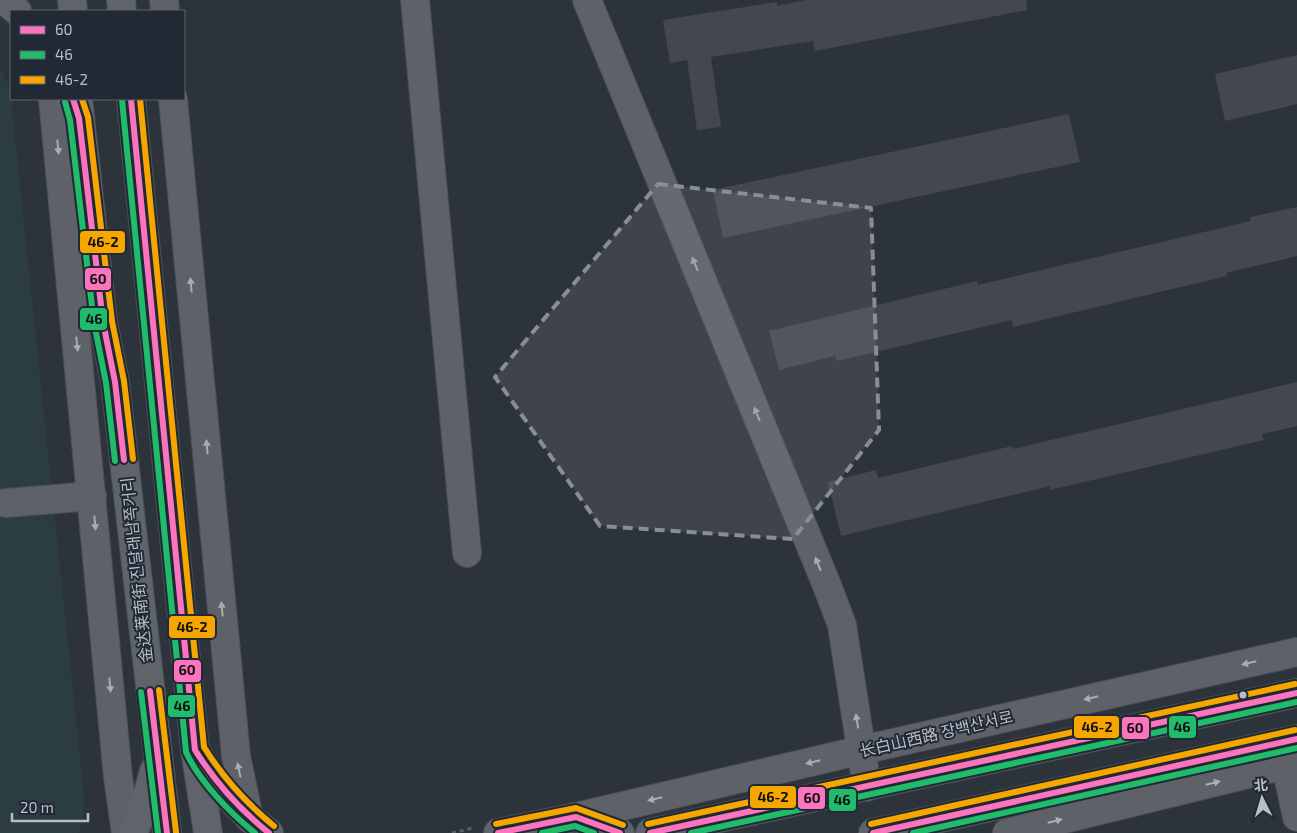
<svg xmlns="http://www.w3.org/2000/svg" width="1297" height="833" viewBox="0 0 1297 833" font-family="'Exo 2','Noto Sans SC','Noto Sans KR',sans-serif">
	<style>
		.green { fill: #2b3d40 }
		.building { fill: #44484e }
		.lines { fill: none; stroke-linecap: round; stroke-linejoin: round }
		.minor-casing { stroke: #4b4f54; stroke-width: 30 }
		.major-casing { stroke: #4b4f56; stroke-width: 30 }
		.path { stroke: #5b6065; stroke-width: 3; stroke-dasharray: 4 4; stroke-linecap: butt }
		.minor { stroke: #5e6168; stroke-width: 28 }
		.major { stroke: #5f636a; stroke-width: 28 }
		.bus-1-casing { stroke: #212934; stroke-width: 10 }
		.bus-2-casing { stroke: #212934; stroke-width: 10 }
		.bus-3-casing { stroke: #212934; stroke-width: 10 }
		.bus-1 { stroke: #fc73be; stroke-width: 6 }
		.bus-2 { stroke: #20bc6c; stroke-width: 6 }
		.bus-3 { stroke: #f7a600; stroke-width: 6 }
		.oneway { fill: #a7acb6 }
		.marked { fill: #888e97; fill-opacity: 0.2; stroke: #888e97; stroke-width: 4; stroke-dasharray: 10 6; stroke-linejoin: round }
		.bus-dot { fill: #b9bfc9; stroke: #212934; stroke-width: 2 }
		.labels { text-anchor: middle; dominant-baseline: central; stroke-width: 4; stroke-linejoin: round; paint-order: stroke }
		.street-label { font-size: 16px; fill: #b9bfc9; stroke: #212934 }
		.line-badge { stroke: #212934; stroke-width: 2 }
		.pale-badge-label { font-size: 14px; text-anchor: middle; font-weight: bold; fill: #111 }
	</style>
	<rect width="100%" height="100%" fill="#2d333a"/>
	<polygon class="green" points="0,67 7,82 11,99 84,795 84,812 79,833 0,833"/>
	<g class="building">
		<polygon points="806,0 1026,0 1027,10 815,51 813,41 711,57 721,127 697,130 687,60 670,63 663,20 777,2 777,6"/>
		<polygon points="1297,55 1297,104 1225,121 1215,74"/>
		<polygon points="1069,114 1080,162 723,238 713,190"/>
		<polygon points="1297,207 1297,256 1226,273 1227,276 1013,327 1012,320 837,361 835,356 779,370 769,331 977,281 978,285 1251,221 1250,217"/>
		<polygon points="1297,382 1297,426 1262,434 1264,440 1050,490 1050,486 841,536 828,482 876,470 878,478 1012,446 1013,449"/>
	</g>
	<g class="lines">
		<g class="minor-casing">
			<g id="minor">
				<polyline points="164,0 165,11"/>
				<polyline points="415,0 467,553"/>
				<polyline points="587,0 828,588 842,625 867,787"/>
				<polyline points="53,99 118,777 126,833"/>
				<polyline points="173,99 236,756 249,818"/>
				<polyline points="6,503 92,496"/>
				<polyline points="1282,747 1297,817"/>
				<polyline points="576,817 862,750 1297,652"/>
				<polyline points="1007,833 1297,762"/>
			</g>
		</g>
		<g class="major-casing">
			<g id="major">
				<polyline points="5,0 17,11"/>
				<polyline points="72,0 73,11"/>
				<polyline points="121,0 122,11"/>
				<polyline points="78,99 103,322 115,382 167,833"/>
				<polyline points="131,99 195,750 208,833"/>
				<path d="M198 755C216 786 241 812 269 833"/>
				<polyline points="133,833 144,807 154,771"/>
				<polyline points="498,833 576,817 620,833"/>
				<polyline points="650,833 1297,693"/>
				<polyline points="873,833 1297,739"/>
			</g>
		</g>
		<polyline class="path" points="452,833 473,828"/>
		<use href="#minor" class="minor"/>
		<use href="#major" class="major"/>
		<g class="bus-1-casing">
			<g id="bus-1">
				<polyline points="73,99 79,118 103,322 115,382 124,460"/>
				<path d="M131 99 195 750C215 782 239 809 269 833"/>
				<polyline points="150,691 167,833"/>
				<polyline points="498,833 576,817 620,833"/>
				<polyline points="650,833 1297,693"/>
				<polyline points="873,833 1297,739"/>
			</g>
		</g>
		<g class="bus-2-casing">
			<g id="bus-2">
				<path d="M122 100 186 752C199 781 230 813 255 833"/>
				<polyline points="65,102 70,120 94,323 106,383 115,461"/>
				<polyline points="141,692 158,833"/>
				<polyline points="542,833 575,826 594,833"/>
				<polyline points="691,833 1297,702"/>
				<polyline points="913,833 1297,748"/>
			</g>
		</g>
		<g class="bus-3-casing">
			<g id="bus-3">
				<polyline points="82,99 88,117 112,321 124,381 133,459"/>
				<path d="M140 99 204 747C223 778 246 803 274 826"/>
				<polyline points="159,690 176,832"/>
				<polyline points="496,824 576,808 623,825"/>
				<polyline points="648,824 1295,684"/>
				<polyline points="871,824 1295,730"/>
			</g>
		</g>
		<use href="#bus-1" class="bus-1"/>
		<use href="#bus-2" class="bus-2"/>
		<use href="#bus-3" class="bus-3"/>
	</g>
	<defs><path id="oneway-solid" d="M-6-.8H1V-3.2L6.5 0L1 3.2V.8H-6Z" transform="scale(1.25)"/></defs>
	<g class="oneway">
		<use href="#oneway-solid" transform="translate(58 147) rotate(84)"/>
		<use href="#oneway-solid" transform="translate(695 264) rotate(-112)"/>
		<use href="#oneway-solid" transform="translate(191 285) rotate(-95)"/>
		<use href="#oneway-solid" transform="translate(77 344) rotate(84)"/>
		<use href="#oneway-solid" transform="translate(757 414) rotate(-112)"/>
		<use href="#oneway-solid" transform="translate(207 447) rotate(-95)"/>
		<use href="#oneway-solid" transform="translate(95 523) rotate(85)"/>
		<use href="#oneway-solid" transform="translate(818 564) rotate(-112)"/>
		<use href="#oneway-solid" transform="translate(222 609) rotate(-95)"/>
		<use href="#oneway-solid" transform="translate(1249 663) rotate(167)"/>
		<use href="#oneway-solid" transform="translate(110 685) rotate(85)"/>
		<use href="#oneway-solid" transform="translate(1091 698) rotate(167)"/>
		<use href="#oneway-solid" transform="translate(857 721) rotate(-99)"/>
		<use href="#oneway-solid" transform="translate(813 762) rotate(167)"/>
		<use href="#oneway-solid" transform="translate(239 770) rotate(-102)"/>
		<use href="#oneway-solid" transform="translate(1213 783) rotate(-14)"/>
		<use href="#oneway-solid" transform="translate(655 799) rotate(167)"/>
		<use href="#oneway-solid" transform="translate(1055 821) rotate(-14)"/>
	</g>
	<path class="marked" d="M658 184 871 208 879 430 793 539 600 526 495 377Z"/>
	<circle class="bus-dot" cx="1243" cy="695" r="4.5"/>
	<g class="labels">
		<g class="street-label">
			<text transform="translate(136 570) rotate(-96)">金达莱南街 진달래남쪽거리</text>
			<text transform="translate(936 733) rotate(-13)">长白山西路 장백산서로</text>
		</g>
	</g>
	<g class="line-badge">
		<rect x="79" y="230" width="47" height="24" rx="5" fill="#f7a600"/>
		<rect x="84" y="267" width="28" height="24" rx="5" fill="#fc73be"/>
		<rect x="79" y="307" width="29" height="24" rx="5" fill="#20bc6c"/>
		<rect x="168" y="615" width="48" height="24" rx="5" fill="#f7a600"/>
		<rect x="173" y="659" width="29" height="24" rx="5" fill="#fc73be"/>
		<rect x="167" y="694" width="29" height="24" rx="5" fill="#20bc6c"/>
		<rect x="1168" y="715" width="29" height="24" rx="5" fill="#20bc6c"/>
		<rect x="1073" y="715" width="47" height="24" rx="5" fill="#f7a600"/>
		<rect x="1121" y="716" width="29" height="24" rx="5" fill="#fc73be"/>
		<rect x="749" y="785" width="48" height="24" rx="5" fill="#f7a600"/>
		<rect x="797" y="786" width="29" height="24" rx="5" fill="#fc73be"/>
		<rect x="828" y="788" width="29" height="24" rx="5" fill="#20bc6c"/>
	</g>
	<g class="pale-badge-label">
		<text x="103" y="247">46-2</text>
		<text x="98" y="284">60</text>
		<text x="94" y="324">46</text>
		<text x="192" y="632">46-2</text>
		<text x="187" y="675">60</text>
		<text x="182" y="711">46</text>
		<text x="1182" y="732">46</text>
		<text x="1097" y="732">46-2</text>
		<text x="1135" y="733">60</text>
		<text x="773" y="802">46-2</text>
		<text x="812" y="803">60</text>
		<text x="842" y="805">46</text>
	</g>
	<rect x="10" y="10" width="175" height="90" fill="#212934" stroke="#5e6570"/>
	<rect x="20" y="26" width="25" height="8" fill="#fc73be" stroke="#5e6570"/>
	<text x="55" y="35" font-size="15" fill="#b9bfc9">60</text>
	<rect x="20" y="51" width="25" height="8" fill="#20bc6c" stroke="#5e6570"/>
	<text x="55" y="60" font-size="15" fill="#b9bfc9">46</text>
	<rect x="20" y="76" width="25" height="8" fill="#f7a600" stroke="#5e6570"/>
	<text x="55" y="85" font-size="15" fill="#b9bfc9">46-2</text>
	<g transform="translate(1262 798) rotate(355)" stroke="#212934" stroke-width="4" paint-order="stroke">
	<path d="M0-4L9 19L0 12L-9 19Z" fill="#b9bfc9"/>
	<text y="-8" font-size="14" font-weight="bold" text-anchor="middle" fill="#b9bfc9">北</text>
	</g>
	<path d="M12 813v8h76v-8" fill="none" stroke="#b9bfc9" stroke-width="2.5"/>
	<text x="20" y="813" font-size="15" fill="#b9bfc9" stroke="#212934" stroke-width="4" paint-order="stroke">20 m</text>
</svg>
